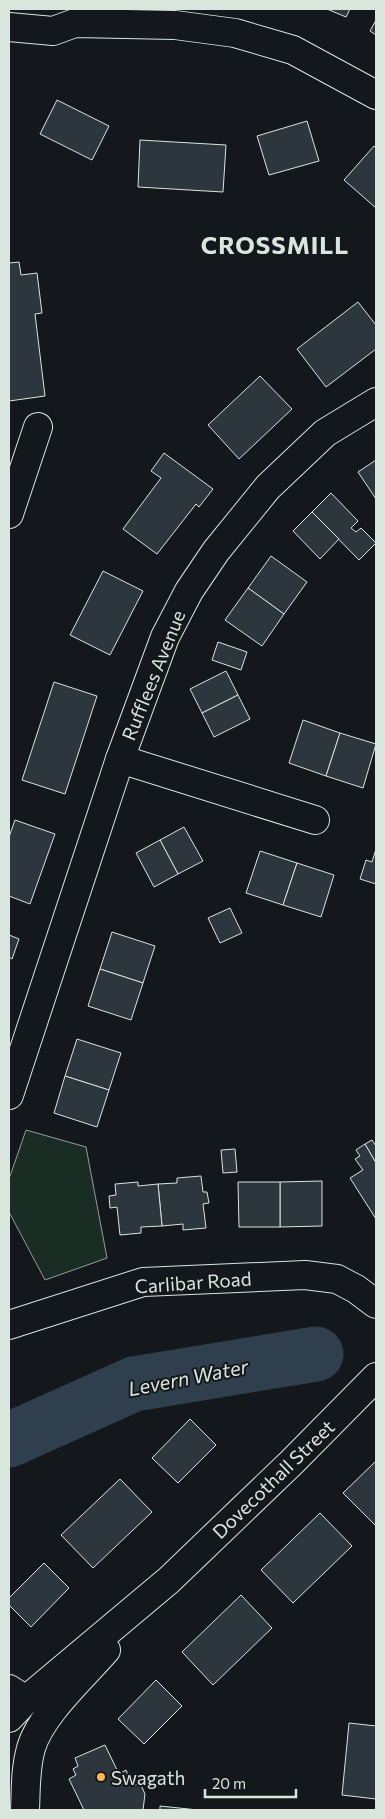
<svg xmlns="http://www.w3.org/2000/svg" width="385" height="1819" viewBox="0 0 385 1819" font-family="Commissioner,sans-serif">
	<style>
		.green { fill: #1a2d24; stroke: #939e99 }
		.lines { fill: none; stroke-linecap: round; stroke-linejoin: round }
		.river { stroke: #2f3f4d; stroke-width: 55 }
		.building { fill: #2c363c; stroke: #d8e6dc }
		.minor-casing { stroke: #d8e6dc; stroke-width: 30 }
		.major-casing { stroke: #d8e6dc; stroke-width: 30 }
		.minor { stroke: #14181c; stroke-width: 28 }
		.major { stroke: #14181c; stroke-width: 28 }
		.poi-dot { fill: #ffb74d; stroke: #14181c; stroke-width: 2 }
		.labels { text-anchor: middle; dominant-baseline: central; stroke-width: 4; stroke-linejoin: round; paint-order: stroke }
		.street-label { font-size: 19px; fill: #d8e6dc; stroke: #14181c }
		.poi-label { font-size: 19px; fill: #d8e6dc; stroke: #14181c; text-anchor: start }
		.water-label { font-size: 20px; font-style: italic; fill: #d8e6dc; stroke: #14181c }
		.district-label { font-size: 24px; font-weight: bold; letter-spacing: 1px; fill: #d8e6dc; stroke: #14181c }
	</style>
	<rect width="100%" height="100%" fill="#14181c"/>
	<polygon class="green" points="26,1130 86,1147 107,1258 45,1280 9,1212 9,1179"/>
	<g class="lines">
		<polyline class="river" points="9,1440 134,1384 316,1354"/>
	</g>
	<g class="building">
		<polygon points="327,9 350,9 346,17"/>
		<polygon points="376,20 376,35 370,31"/>
		<polygon points="57,100 109,126 92,160 40,134"/>
		<polygon points="307,121 319,161 269,175 257,136"/>
		<polygon points="140,140 226,145 223,192 138,187"/>
		<polygon points="374,146 376,148 376,208 344,180"/>
		<polygon points="19,262 21,275 37,273 42,313 35,314 45,396 9,401 9,263"/>
		<polygon points="358,302 376,325 376,349 326,387 297,349"/>
		<polygon points="260,376 292,409 239,459 208,425"/>
		<polygon points="164,453 213,489 199,507 196,504 157,554 123,529 161,478 151,471"/>
		<polygon points="376,460 376,499 358,472"/>
		<polygon points="331,493 358,521 351,528 356,532 361,528 376,543 359,560 312,512"/>
		<polygon points="312,512 339,539 320,559 293,531"/>
		<polygon points="271,556 307,582 284,614 248,588"/>
		<polygon points="103,571 143,591 110,655 70,635"/>
		<polygon points="248,588 284,614 262,646 225,620"/>
		<polygon points="218,642 247,652 241,670 212,660"/>
		<polygon points="226,671 238,695 202,713 190,689"/>
		<polygon points="54,682 97,696 65,794 22,780"/>
		<polygon points="238,695 250,719 214,737 202,713"/>
		<polygon points="303,720 340,733 326,776 289,763"/>
		<polygon points="340,733 376,744 363,788 326,776"/>
		<polygon points="15,820 55,834 30,904 9,896 9,837"/>
		<polygon points="184,827 203,861 178,874 160,840"/>
		<polygon points="160,840 178,874 154,887 136,853"/>
		<polygon points="376,849 376,884 360,879 366,860 372,862"/>
		<polygon points="260,851 297,863 283,905 246,893"/>
		<polygon points="297,863 334,875 321,917 283,905"/>
		<polygon points="230,908 242,933 220,943 208,918"/>
		<polygon points="112,932 155,946 143,983 100,969"/>
		<polygon points="9,935 19,939 12,959 9,957"/>
		<polygon points="100,969 143,983 131,1020 88,1006"/>
		<polygon points="77,1039 121,1053 109,1090 65,1076"/>
		<polygon points="65,1076 109,1090 97,1127 54,1113"/>
		<polygon points="372,1140 376,1146 376,1163 365,1144"/>
		<polygon points="365,1144 376,1163 376,1219 350,1178 363,1170 355,1159 360,1156 356,1150"/>
		<polygon points="235,1149 237,1172 223,1173 221,1150"/>
		<polygon points="201,1176 203,1192 207,1192 209,1203 203,1204 206,1228 183,1230 183,1224 162,1226 158,1184 177,1183 177,1178"/>
		<polygon points="322,1181 322,1226 280,1227 280,1182"/>
		<polygon points="138,1182 138,1186 158,1184 162,1226 141,1227 141,1233 120,1235 117,1207 110,1208 109,1196 116,1195 115,1184"/>
		<polygon points="238,1182 280,1182 280,1227 239,1227"/>
		<polygon points="190,1419 216,1445 178,1483 152,1458"/>
		<polygon points="376,1461 376,1524 375,1525 343,1493"/>
		<polygon points="120,1479 152,1512 93,1568 61,1535"/>
		<polygon points="320,1513 352,1546 293,1603 261,1570"/>
		<polygon points="44,1563 69,1588 31,1627 9,1605 9,1598"/>
		<polygon points="241,1595 272,1628 213,1685 182,1652"/>
		<polygon points="156,1680 182,1706 144,1744 118,1719"/>
		<polygon points="349,1723 376,1726 376,1799 342,1795"/>
		<polygon points="105,1745 119,1774 126,1770 133,1786 140,1783 145,1794 143,1810 84,1810 69,1779 76,1775 73,1769 78,1766 75,1758"/>
		<polygon points="160,1806 198,1810 160,1810"/>
	</g>
	<g class="lines">
		<g class="minor-casing">
			<g id="minor">
				<polyline points="9,27 53,31 75,23 175,25 235,33 293,50 376,95"/>
				<polyline points="9,514 38,427"/>
				<polyline points="120,759 315,820"/>
				<polyline points="9,1095 120,759 165,637 189,591 216,551 268,487 325,433 376,402"/>
				<polyline points="9,1325 143,1282 305,1275 337,1279 356,1289 376,1304"/>
				<polyline points="9,1689 26,1700"/>
			</g>
		</g>
		<g class="major-casing">
			<g id="major">
				<polyline points="9,1718 26,1700 169,1580 292,1462 376,1377"/>
				<path d="M25 1810C26 1789 25 1769 31 1748 41 1714 83 1677 106 1650"/>
			</g>
		</g>
		<use href="#minor" class="minor"/>
		<use href="#major" class="major"/>
	</g>
	<circle class="poi-dot" cx="101" cy="1777" r="5"/>
	<g class="labels">
		<g class="street-label">
			<text transform="translate(153 675) rotate(-68)">Rufflees Avenue</text>
			<text transform="translate(193 1282) rotate(-4)">Carlibar Road</text>
			<text transform="translate(273 1479) rotate(-44)">Dovecothall Street</text>
		</g>
		<g class="poi-label">
			<text x="111" y="1777">Swagath</text>
		</g>
		<g class="water-label">
			<text transform="translate(188 1377) rotate(-11)">Levern Water</text>
		</g>
		<g class="district-label">
			<text x="275" y="244">CROSSMILL</text>
		</g>
	</g>
	<rect width="385" height="1819" fill="none" stroke="#d8e6dc" stroke-width="20"/>
	<path d="M205 1789v8h91v-8" fill="none" stroke="#d8e6dc" stroke-width="2.5"/>
	<text x="212" y="1789" font-size="15" fill="#d8e6dc" stroke="#14181c" stroke-width="4" paint-order="stroke">20 m</text>
</svg>
